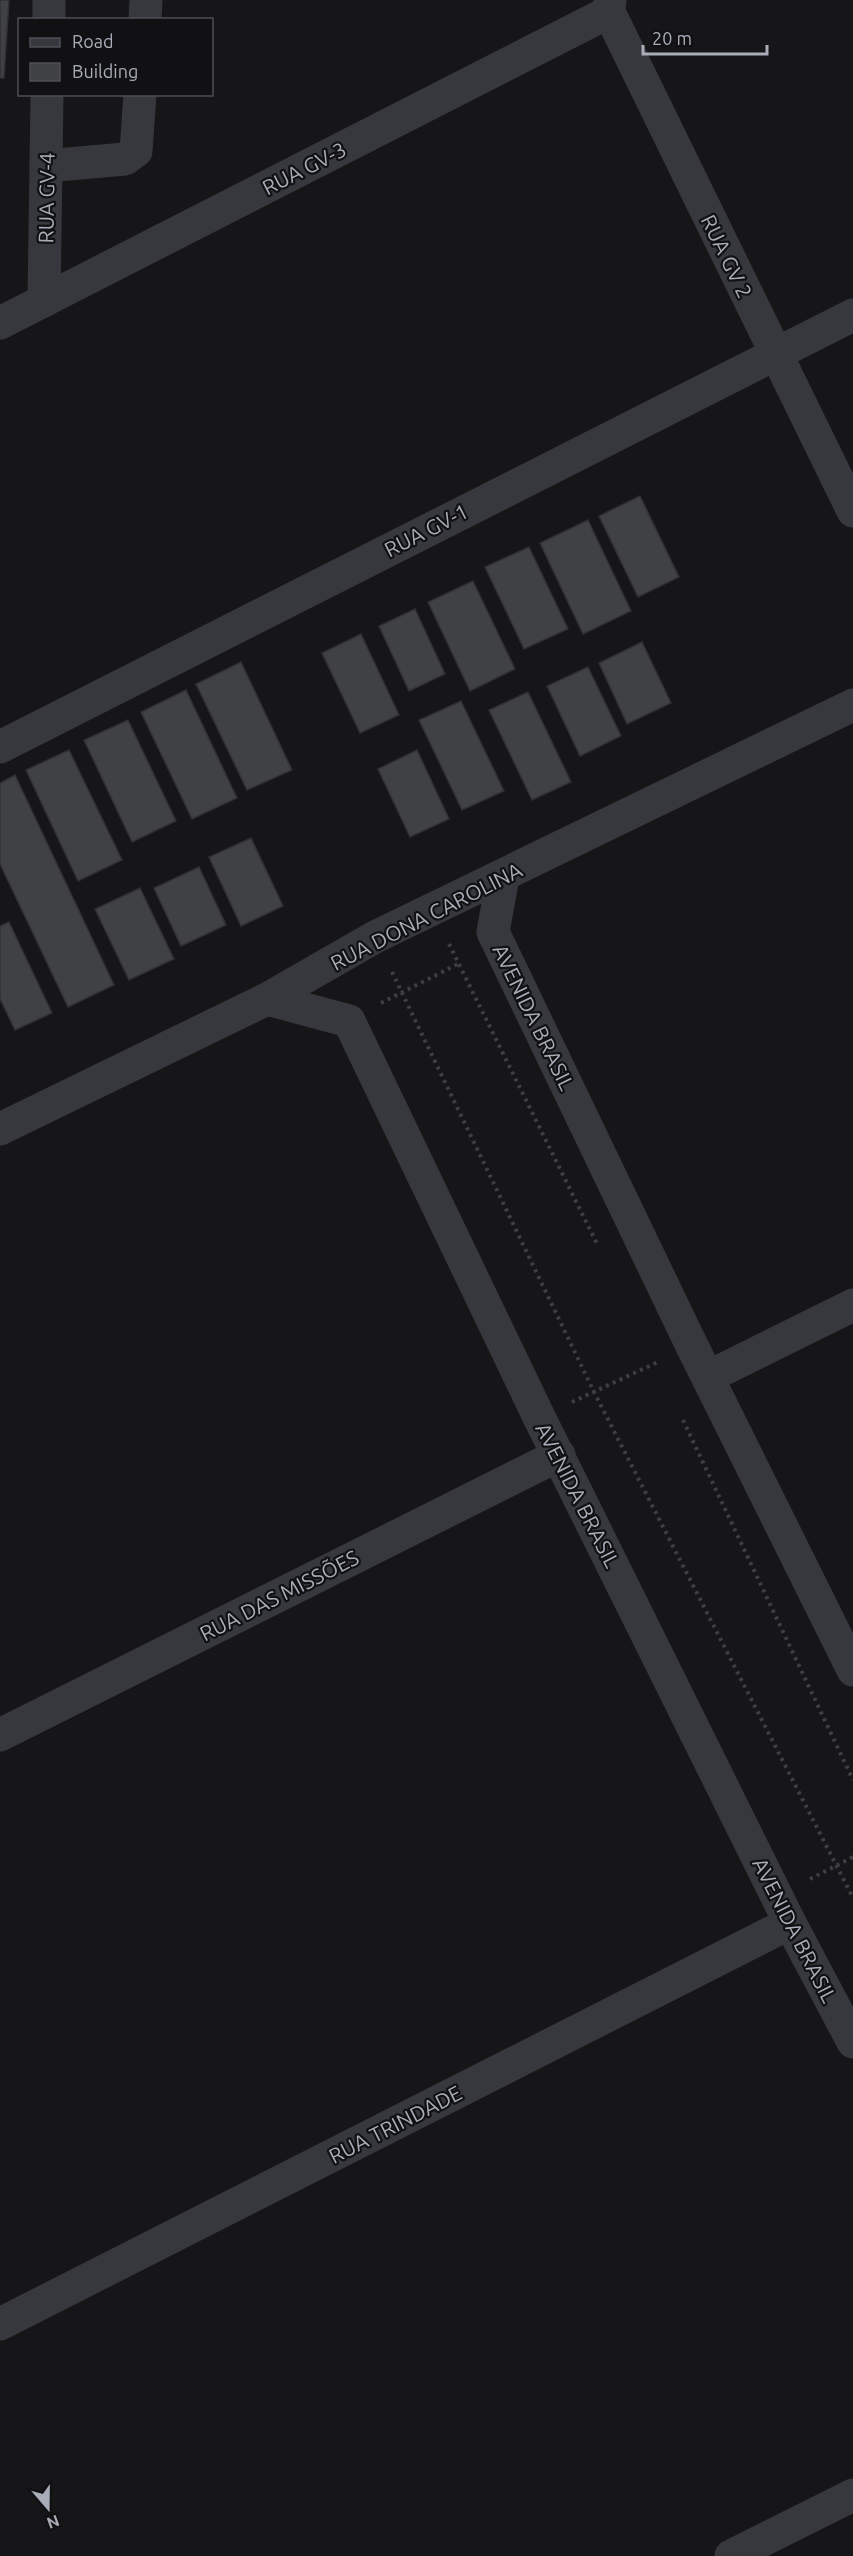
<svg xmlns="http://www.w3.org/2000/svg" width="853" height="2556" viewBox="0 0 853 2556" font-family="Ubuntu,sans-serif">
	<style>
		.building { fill: #404145; stroke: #303034; stroke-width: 1.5 }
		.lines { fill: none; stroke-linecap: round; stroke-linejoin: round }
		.path { stroke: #3d3f44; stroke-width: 4; stroke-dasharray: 3 4.5; stroke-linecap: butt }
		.minor { stroke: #37383d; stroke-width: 33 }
		.labels { text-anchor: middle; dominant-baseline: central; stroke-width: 4.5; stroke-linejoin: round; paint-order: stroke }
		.street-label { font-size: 21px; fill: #a8adb8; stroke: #111113 }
	</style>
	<rect width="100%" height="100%" fill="#161618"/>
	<g class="building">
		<polygon points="0,0 9,0 4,78 0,78"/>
		<polygon points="640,496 679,577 638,597 599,516"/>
		<polygon points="588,520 631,611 583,634 540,543"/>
		<polygon points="529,547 568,629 524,649 485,567"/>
		<polygon points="473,581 515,669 470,691 428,602"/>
		<polygon points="415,609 445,674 409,691 379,626"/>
		<polygon points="361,634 399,715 360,733 322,653"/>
		<polygon points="642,642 671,703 627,724 599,663"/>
		<polygon points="241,662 292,770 247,790 196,684"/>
		<polygon points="588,667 621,736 580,756 547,686"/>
		<polygon points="186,690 237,798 192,819 141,712"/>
		<polygon points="528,692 571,782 532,800 489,710"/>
		<polygon points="461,701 504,791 462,810 419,720"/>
		<polygon points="128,720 176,821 132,842 84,740"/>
		<polygon points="69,750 122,860 78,881 26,770"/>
		<polygon points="417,750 449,819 410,837 378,769"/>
		<polygon points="15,775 114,985 68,1007 0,864 0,783"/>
		<polygon points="251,838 283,906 241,926 209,857"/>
		<polygon points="199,867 226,925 181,946 154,888"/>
		<polygon points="140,888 174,959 129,980 95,909"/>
		<polygon points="9,922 52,1013 15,1030 0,999 0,926"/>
	</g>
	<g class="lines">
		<g class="path">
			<polyline points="449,944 597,1244"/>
			<polyline points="392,972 594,1392 853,1898"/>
			<polyline points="381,1003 460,963"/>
			<polyline points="572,1402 658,1362"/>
			<polyline points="683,1420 853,1780"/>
			<polyline points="810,1879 853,1857"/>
		</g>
		<g class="minor">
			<polyline points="610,0 609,12 853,511"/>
			<polyline points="49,20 49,0"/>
			<polyline points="145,20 146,0"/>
			<polyline points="46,166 125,159 136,151 140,94"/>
			<polyline points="44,301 47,94"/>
			<polyline points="0,323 609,12"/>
			<polyline points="0,747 853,315"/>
			<polyline points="503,877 493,932 692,1346 853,1670"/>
			<polyline points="267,999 349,1021 539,1417 790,1923 853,2042"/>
			<polyline points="0,1129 267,999 375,937 853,705"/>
			<polyline points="708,1377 853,1305"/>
			<polyline points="0,1735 559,1455"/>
			<polyline points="0,2324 790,1923"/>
			<polyline points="731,2556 853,2495"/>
		</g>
	</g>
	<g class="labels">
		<g class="street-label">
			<text transform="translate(304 168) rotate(-27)">RUA GV-3</text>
			<text transform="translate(46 198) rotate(-89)">RUA GV-4</text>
			<text transform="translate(727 256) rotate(64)">RUA GV 2</text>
			<text transform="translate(426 530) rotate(-27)">RUA GV-1</text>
			<text transform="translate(426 916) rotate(-27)">RUA DONA CAROLINA</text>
			<text transform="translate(534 1017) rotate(64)">AVENIDA BRASIL</text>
			<text transform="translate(578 1495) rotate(63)">AVENIDA BRASIL</text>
			<text transform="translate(279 1595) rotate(-27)">RUA DAS MISSÕES</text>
			<text transform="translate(795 1930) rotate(63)">AVENIDA BRASIL</text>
			<text transform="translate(395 2124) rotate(-27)">RUA TRINDADE</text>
		</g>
	</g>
	<rect x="18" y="18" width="195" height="78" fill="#111113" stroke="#4d4f55" stroke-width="1.5"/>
	<rect x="30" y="38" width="30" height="9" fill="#37383d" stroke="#4d4f55" stroke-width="1.5"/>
	<text x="72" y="48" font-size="18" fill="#a8adb8">Road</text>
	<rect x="30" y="63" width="30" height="18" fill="#404145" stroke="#4d4f55" stroke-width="1.5"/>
	<text x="72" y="78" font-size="18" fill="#a8adb8">Building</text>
	<g transform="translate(48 2508) rotate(160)" stroke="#111113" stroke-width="4.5" paint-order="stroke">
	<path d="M0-4.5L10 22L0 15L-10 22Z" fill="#a8adb8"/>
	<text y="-9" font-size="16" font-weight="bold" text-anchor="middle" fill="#a8adb8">N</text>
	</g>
	<path d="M643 45v9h124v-9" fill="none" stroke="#a8adb8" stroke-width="3"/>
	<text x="652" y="45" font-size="18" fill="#a8adb8" stroke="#111113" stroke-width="4.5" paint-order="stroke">20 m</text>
</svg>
